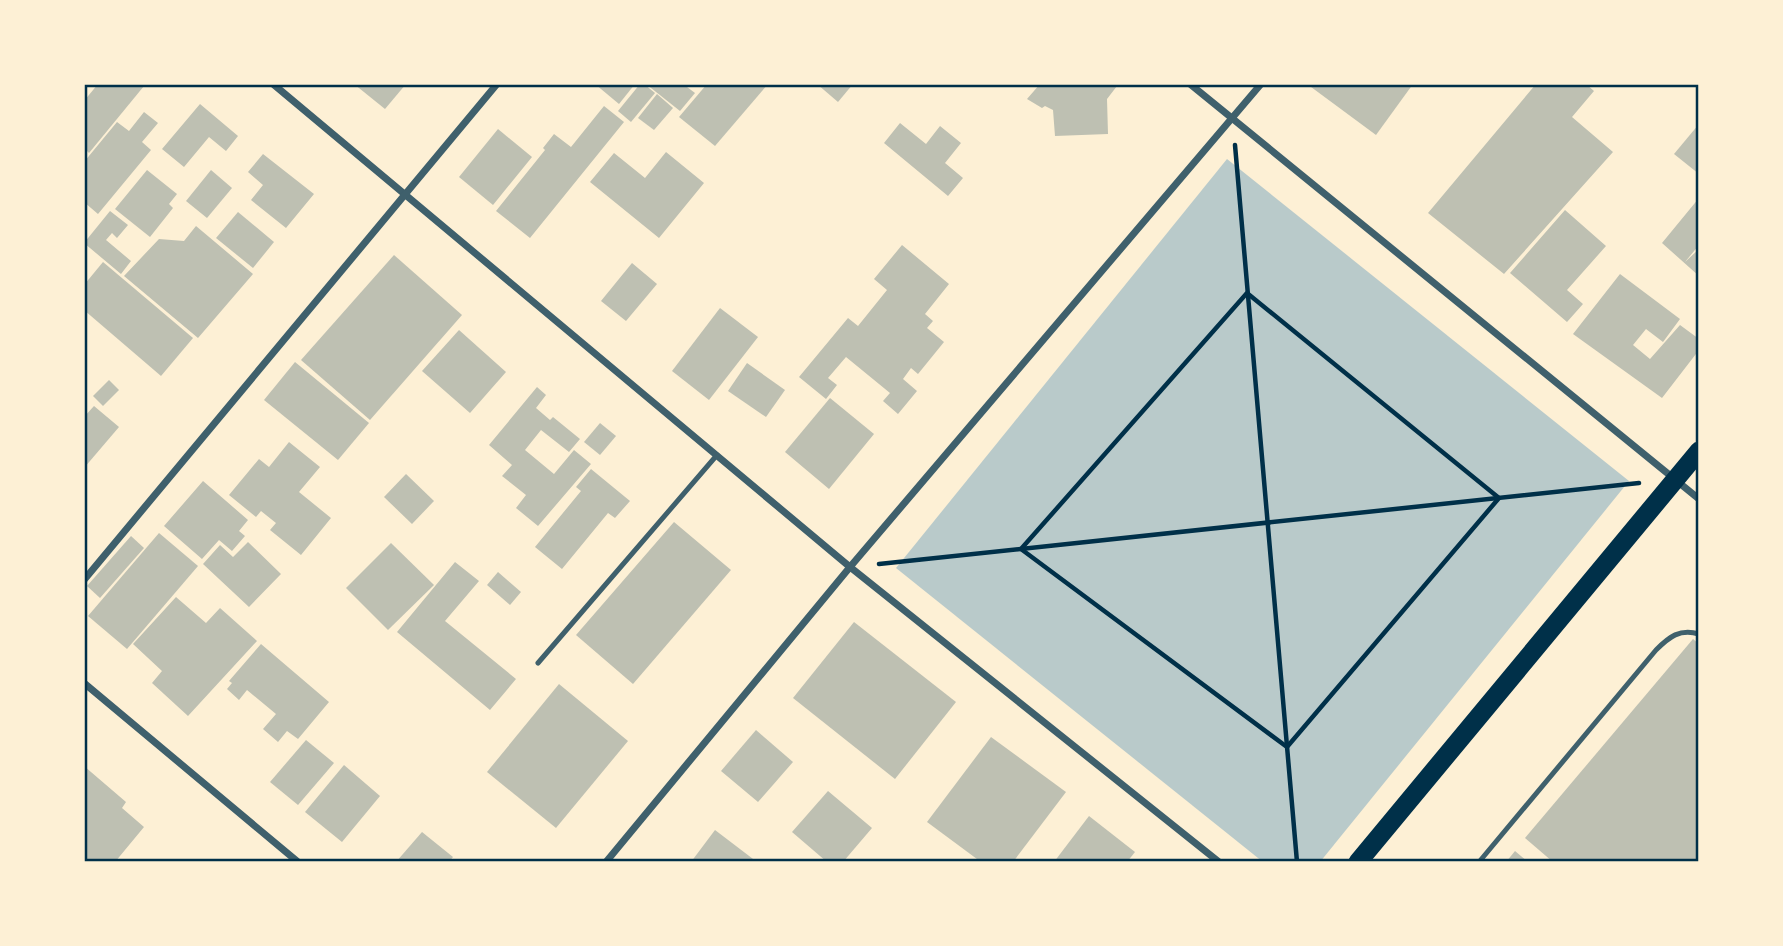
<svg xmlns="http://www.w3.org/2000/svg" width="1783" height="946" viewBox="0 0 1783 946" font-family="'Archivo Narrow',sans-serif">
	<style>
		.green { fill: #b9caca }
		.building { fill: #bec0b2 }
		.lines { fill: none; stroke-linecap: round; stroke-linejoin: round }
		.path { stroke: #003049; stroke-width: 4.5 }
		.service { stroke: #3f606c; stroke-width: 5 }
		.minor { stroke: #3f606c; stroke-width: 7 }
		.trunk { stroke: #003049; stroke-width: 19 }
		.neatline { fill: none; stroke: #003049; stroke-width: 2.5 }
	</style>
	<rect width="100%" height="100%" fill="#fdf0d5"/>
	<polygon class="green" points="1227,159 1629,481 1320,862 1263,862 896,568"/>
	<g class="building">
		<polygon points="98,84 141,84 144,86 89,153 84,148 84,101"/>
		<polygon points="354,84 406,84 385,109"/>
		<polygon points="595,84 635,84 619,104"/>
		<polygon points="640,84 644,84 655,93 631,122 618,111"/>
		<polygon points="646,84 683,84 695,93 680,111"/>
		<polygon points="707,84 768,84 715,146 679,117"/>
		<polygon points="817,84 853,84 838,102"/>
		<polygon points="1040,84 1114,84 1117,86 1107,99 1108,134 1055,136 1053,110 1045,106 1042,108 1027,99"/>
		<polygon points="1307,84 1413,84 1376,135"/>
		<polygon points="1536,84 1586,84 1594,91 1572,117 1613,152 1504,274 1428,213"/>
		<polygon points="657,94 673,108 654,130 638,118"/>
		<polygon points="200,104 238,136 226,151 209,137 184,167 162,149"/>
		<polygon points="604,106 624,122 530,238 496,211 545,150 543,148 554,134 571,147"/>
		<polygon points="144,112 158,123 142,142 151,150 98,214 84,202 84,162 117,122 129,131"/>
		<polygon points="900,123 926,144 940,126 961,143 945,163 963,178 948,196 884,143"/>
		<polygon points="1699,124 1699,174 1674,154"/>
		<polygon points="498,129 532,157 493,205 459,177"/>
		<polygon points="666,152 704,183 659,238 590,182 614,153 645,178"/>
		<polygon points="263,154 314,194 286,228 251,200 263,185 248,172"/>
		<polygon points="147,170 177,194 169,204 173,208 150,237 115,209"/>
		<polygon points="211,170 232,188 207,218 186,201"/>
		<polygon points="1699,198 1699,245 1685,262 1699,249 1699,276 1662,243"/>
		<polygon points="1565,210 1606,246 1567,290 1583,304 1567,322 1510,273"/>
		<polygon points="110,211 128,225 117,238 112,233 106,240 131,261 121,274 84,243"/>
		<polygon points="238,212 274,242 253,268 216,238"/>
		<polygon points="196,226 253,274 198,338 124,276 159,239 184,241"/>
		<polygon points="902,245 949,284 925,314 933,321 927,328 944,342 918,374 911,368 903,379 917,391 898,414 883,401 890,393 846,357 828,378 837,385 826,399 799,377 848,318 858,326 887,290 874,279"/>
		<polygon points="394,255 462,315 370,420 301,360"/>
		<polygon points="103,262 193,338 161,376 84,310 84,285"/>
		<polygon points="632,263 657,284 626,321 601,301"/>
		<polygon points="1620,274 1680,319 1663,342 1646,329 1633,345 1650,359 1680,325 1699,339 1699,350 1662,398 1573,334"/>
		<polygon points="720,308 758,337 709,400 672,371"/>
		<polygon points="459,330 506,372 470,413 422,371"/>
		<polygon points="295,362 369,423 338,460 264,400"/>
		<polygon points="747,363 785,390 766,417 728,391"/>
		<polygon points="109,380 119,390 103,406 93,396"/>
		<polygon points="537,387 546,395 536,408 550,420 553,417 580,439 569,452 541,430 525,450 554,474 574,450 591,464 538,526 516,508 526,495 502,476 512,465 489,445"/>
		<polygon points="830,398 874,434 829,489 785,452"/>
		<polygon points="94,406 119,427 84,468 84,417"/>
		<polygon points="600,423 616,436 600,455 584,442"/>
		<polygon points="289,442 320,467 299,492 331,518 301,555 270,530 276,523 261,511 256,517 229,495 259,459 269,467"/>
		<polygon points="591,469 630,501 615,518 608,513 562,569 535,547 581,491 576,487"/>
		<polygon points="406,474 434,501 412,524 384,497"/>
		<polygon points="203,481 248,520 239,531 245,536 232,551 219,540 202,559 164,526"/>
		<polygon points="674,522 731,570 633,684 576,635"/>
		<polygon points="159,533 198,566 127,649 88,616"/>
		<polygon points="131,536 144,548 100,598 87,586"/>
		<polygon points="248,542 281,574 249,607 203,564 220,545 233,557"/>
		<polygon points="391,543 434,585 388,630 346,588"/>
		<polygon points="455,562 479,581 445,621 516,679 490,710 397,632"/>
		<polygon points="498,572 521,592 510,605 487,585"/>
		<polygon points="176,597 206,623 220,608 257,641 188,716 152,683 162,671 133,644"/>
		<polygon points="854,622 956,702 895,779 793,698"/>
		<polygon points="1693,639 1699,644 1699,862 1553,862 1525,838"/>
		<polygon points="261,644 329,702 298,739 287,731 278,742 263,729 276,714 247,690 239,700 227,689 232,683 229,681"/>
		<polygon points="559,684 628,741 556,828 487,772"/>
		<polygon points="756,730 793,762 758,802 721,771"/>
		<polygon points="991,737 1066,792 1013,862 981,862 927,822"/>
		<polygon points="306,740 334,763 298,805 270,782"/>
		<polygon points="344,765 380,796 342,842 305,812"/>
		<polygon points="84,766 126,802 122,808 144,827 115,862 84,862"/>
		<polygon points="828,791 872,828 843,862 827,862 792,832"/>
		<polygon points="1089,816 1135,852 1127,862 1054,862"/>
		<polygon points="715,830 757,862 691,862"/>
		<polygon points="422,832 453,857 449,862 396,862"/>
		<polygon points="1515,851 1528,862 1506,862"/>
	</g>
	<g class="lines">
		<g class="path">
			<polyline points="1235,145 1297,862"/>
			<polygon points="1247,293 1499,498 1287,747 1021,549"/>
			<polyline points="879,564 1639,483"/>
		</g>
		<g class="service">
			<polyline points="538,663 717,455"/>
			<path d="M1479 862 1656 650C1669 637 1680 628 1699 634"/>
		</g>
		<g class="minor">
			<polyline points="273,84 850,567 1219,862"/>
			<polyline points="1190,84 1699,499"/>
			<polyline points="84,580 497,84"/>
			<polyline points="84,683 298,862"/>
			<polyline points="606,862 850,567 1261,84"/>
		</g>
		<polyline class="trunk" points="1358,862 1699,451"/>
	</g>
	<rect width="1783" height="946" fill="none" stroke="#fdf0d5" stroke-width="172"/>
	<rect x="86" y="86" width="1611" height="774" class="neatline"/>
</svg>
